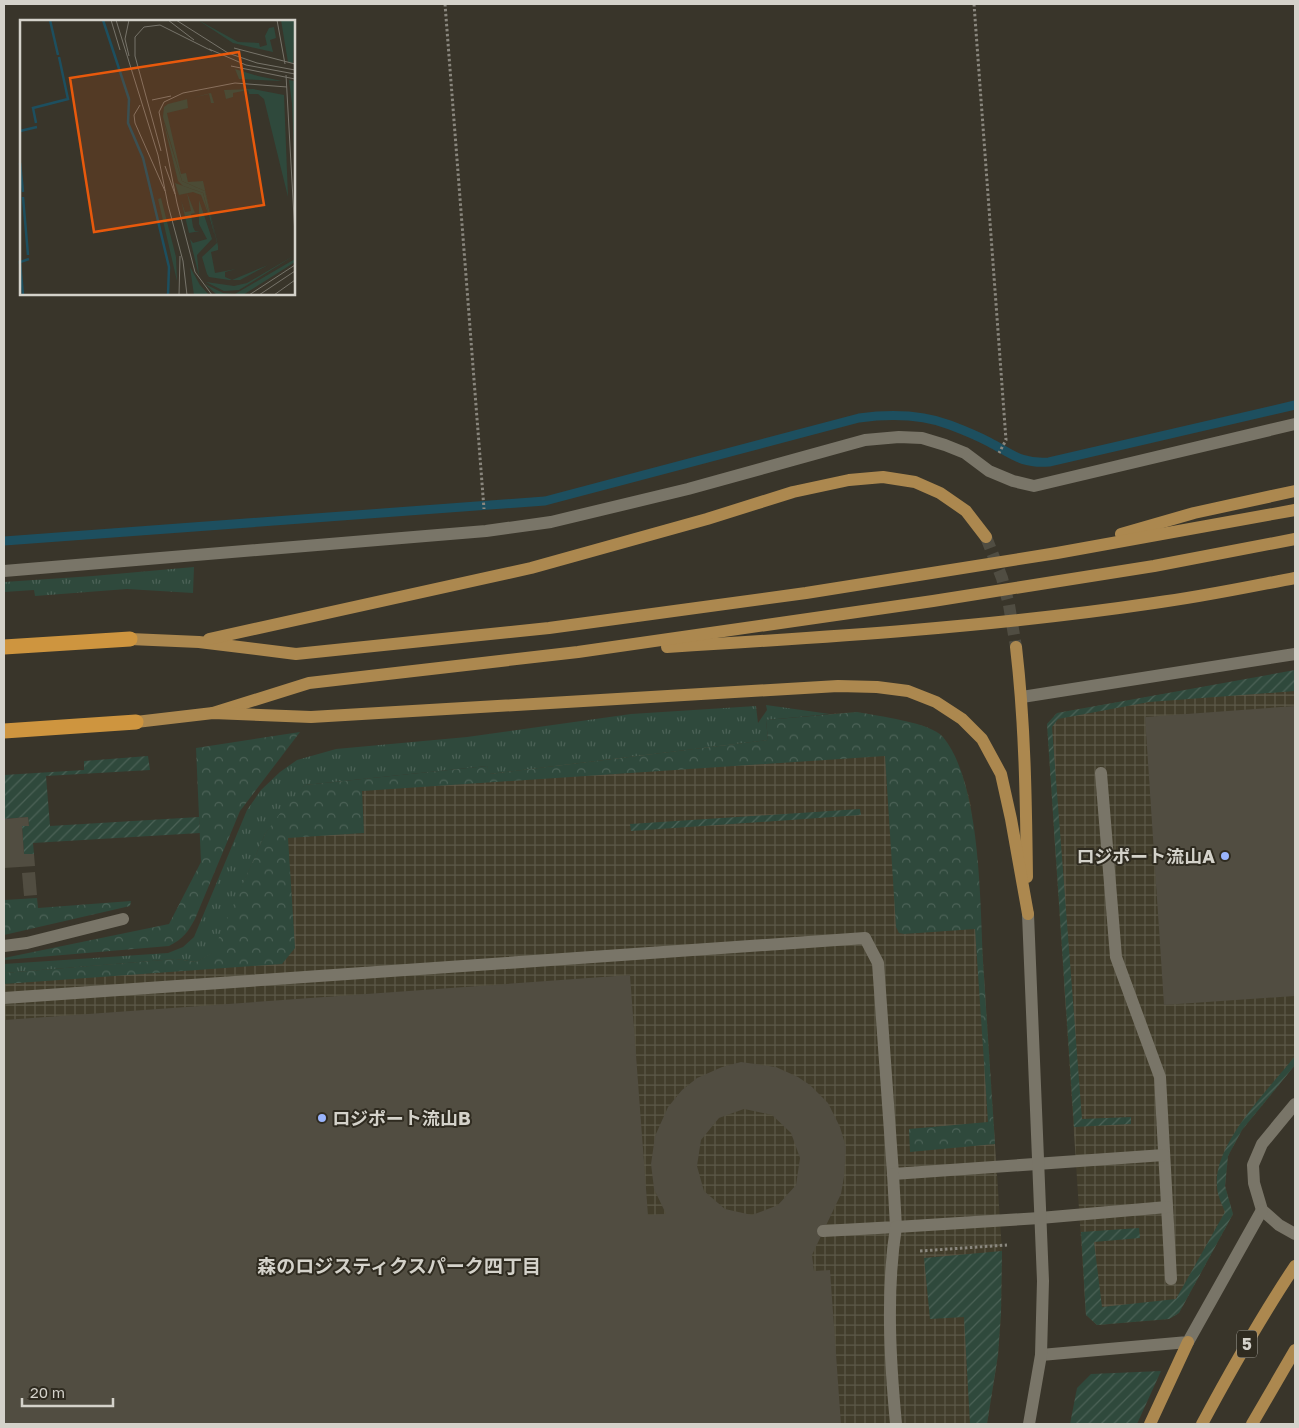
<svg xmlns="http://www.w3.org/2000/svg" width="1299" height="1428" viewBox="0 0 1299 1428" font-family="'Golos Text','Noto Sans JP',sans-serif">
	<style>
		.industrial { fill: url(#industrial-grid) }
		.grass { fill: url(#grass-tufts) }
		.forest { fill: url(#forest-crowns) }
		.garden { fill: url(#garden-furrows) }
		.lines { fill: none; stroke-linecap: round; stroke-linejoin: round }
		.stream { stroke: #1d4f5f; stroke-width: 9 }
		.building { fill: #514d41; fill-rule: evenodd }
		.primary-tunnel { stroke: #504d42; stroke-width: 12; stroke-dasharray: 12 6; stroke-linecap: butt }
		.path { stroke: #8a877e; stroke-width: 3; stroke-dasharray: 2.5 2.5; stroke-linecap: butt }
		.lane { stroke: #797568; stroke-width: 12 }
		.street { stroke: #797568; stroke-width: 12 }
		.secondary { stroke: #797568; stroke-width: 12 }
		.primary { stroke: #ac884f; stroke-width: 12 }
		.highway { stroke: #ce953f; stroke-width: 15 }
		.poi-dot { fill: #9ab5fd; stroke: #2f2b20; stroke-width: 2 }
		.labels { text-anchor: middle; dominant-baseline: central; stroke-width: 4; stroke-linejoin: round; paint-order: stroke }
		.shield { fill: #2f2b20; stroke: #a2a097; stroke-width: 1 }
		.shield-label { font-size: 16px; font-weight: bold; fill: #d4d2ca }
		.poi-label { font-size: 18px; font-weight: bold; fill: #d4d2ca; stroke: #2f2b20; text-anchor: end }
		.neighbourhood-label { font-size: 19px; font-weight: bold; fill: #d4d2ca; stroke: #2f2b20 }
		.inset-river { fill: none; stroke: #1d4f5f; stroke-width: 2.5 }
		.inset-road { fill: none; stroke: #77746a; stroke-width: 1 }
		.view { fill: #e8590c; fill-opacity: 0.15; stroke: #e8590c; stroke-width: 2.5 }
		.inset-edge { fill: none; stroke: #d4d2ca; stroke-width: 2.5 }
	</style>
	<defs>
		<pattern id="industrial-grid" width="8" height="8" patternUnits="userSpaceOnUse" patternTransform="scale(1.25)"><rect width="8" height="8" fill="#423d2b"/><path d="M0 4h8M4 0v8" fill="none" stroke="#5c5848"/></pattern>
		<pattern id="grass-tufts" width="24" height="20" patternUnits="userSpaceOnUse" patternTransform="scale(1.25)"><rect width="24" height="20" fill="#2f493c"/><path d="M3 7l-1-3M5 7V3M7 7l1-3M15 17l-1-3M17 17v-4M19 17l1-3" fill="none" stroke="#4c6257"/></pattern>
		<pattern id="forest-crowns" width="20" height="18" patternUnits="userSpaceOnUse" patternTransform="scale(1.25)"><rect width="20" height="18" fill="#2f493c"/><path d="M2 6a3 3 0 1 1 6 0M12 15a3 3 0 1 1 6 0" fill="none" stroke="#4c6257"/></pattern>
		<pattern id="garden-furrows" width="10" height="10" patternUnits="userSpaceOnUse" patternTransform="scale(1.25)"><rect width="10" height="10" fill="#2f493c"/><path d="M-1 1l2-2M0 10L10 0M9 11l2-2" fill="none" stroke="#4c6257"/></pattern>
	</defs>
	<rect width="100%" height="100%" fill="#39352a"/>
	<g class="industrial">
		<polygon points="1295,671 1295,1065 1242,1130 1228,1156 1225,1186 1233,1214 1179,1313 1169,1319 1097,1325 1086,1315 1047,724 1057,713"/>
		<polygon points="857,712 923,726 942,736 953,754 963,777 970,801 976,854 1002,1251 1001,1313 998,1355 987,1424 4,1424 4,973 176,959 212,953 265,834 305,785 768,740 830,714"/>
	</g>
	<g class="grass">
		<polygon points="194,567 193,593 127,589 35,596 34,590 4,592 4,582 93,576"/>
		<polygon points="766,705 830,714 766,720 768,740 489,774 487,766 305,785 265,834 213,953 196,962 176,959 4,973 4,964 168,953 183,947 194,937 247,810 261,790 280,772 297,760 336,749 467,737 631,714 756,706 758,723 767,710"/>
	</g>
	<g class="forest">
		<path d="M857 712C877 716 930 722 943 737 981 783 980 903 983 962 987 1023 991 1084 995 1144L910 1152 909 1129 988 1122 975 929 904 934 899 933 896 927 885 756 362 791 364 833 288 838 295 948 282 964 4 984V973L176 959 196 962 212 953 265 834 283 809 305 785 487 766 490 774 768 740 766 720Z"/>
		<path d="M300 732 240 811 195 919C188 932 183 939 169 946L4 960V958L169 924 201 862 196 748Z"/>
		<polygon points="37,898 38,908 131,901 130,906 4,935 4,900"/>
	</g>
	<g class="garden">
		<polygon points="1295,670 1295,691 1149,702 1058,719 1052,727 1082,1119 1131,1117 1131,1124 1074,1127 1047,724 1057,713"/>
		<polygon points="148,756 150,770 46,776 50,826 199,817 200,833 33,843 34,854 24,854 22,826 29,826 28,817 4,819 4,775 84,770 84,761"/>
		<polygon points="860,809 861,815 631,831 630,824"/>
		<path d="M1295 1056V1065L1242 1130 1228 1156 1225 1186 1233 1214 1179 1313 1169 1319 1097 1325 1086 1315 1081 1232 1139 1228 1140 1238 1094 1242 1102 1307 1176 1299 1225 1212C1222 1204 1217 1195 1217 1186 1213 1144 1270 1088 1295 1056Z"/>
		<polygon points="1002,1251 1001,1313 998,1355 987,1424 970,1424 964,1317 930,1319 924,1258"/>
		<polygon points="1161,1371 1137,1424 1070,1424 1077,1388 1091,1374"/>
	</g>
	<g class="lines">
		<path class="stream" d="M4 541 545 501 859 418C889 414 921 414 950 425 963 430 976 435 989 442 1012 454 1021 464 1049 462L1295 405"/>
	</g>
	<g class="building">
		<polygon points="1295,706 1295,996 1164,1005 1145,717"/>
		<polygon points="28,817 29,826 22,826 24,854 34,854 35,866 4,868 4,819"/>
		<polygon points="35,872 37,895 24,896 22,873"/>
		<path d="M630 975 648 1215 666 1214 654 1189 651 1164 655 1136 668 1107 682 1090 697 1078 722 1067 741 1062 776 1067 798 1077 810 1085 828 1103 840 1127 846 1147 844 1177 841 1194 812 1255 814 1271 830 1270 841 1424H4V1020ZM744 1109 772 1115 791 1133 800 1158 796 1185 778 1205 752 1215 725 1209 704 1191 697 1166 701 1140 719 1118Z"/>
	</g>
	<g class="lines">
		<polyline class="primary-tunnel" points="986,537 1002,578 1009,605 1016,647"/>
		<g class="path">
			<polyline points="445,4 484,509"/>
			<polyline points="974,4 1006,440 999,453"/>
			<polyline points="920,1251 1007,1245"/>
		</g>
		<g class="lane">
			<polyline points="1101,773 1116,957 1160,1077 1171,1279"/>
			<polyline points="4,946 27,943 123,919"/>
			<polyline points="4,998 865,938 878,963 893,1174 1164,1155"/>
			<polyline points="823,1231 896,1227 893,1174"/>
			<path d="M896 1424C890 1360 886 1291 896 1227L1040 1218 1167 1207"/>
		</g>
		<g class="street">
			<polyline points="4,571 486,531 551,522 688,489 865,440 899,437 922,438 945,445 965,453 989,471 1013,481 1034,486 1295,424"/>
			<polyline points="1022,697 1295,654"/>
			<polyline points="1295,1104 1262,1144 1253,1165 1254,1183 1262,1210 1279,1225 1295,1234"/>
			<polyline points="1041,1355 1188,1342 1262,1210"/>
		</g>
		<polyline class="secondary" points="1028,914 1043,1281 1041,1355 1029,1424"/>
		<g class="primary">
			<polyline points="1121,534 1194,513 1295,491"/>
			<polyline points="130,639 199,642 296,654 549,628 806,593 1057,553 1295,510"/>
			<polyline points="209,639 531,568 707,519 793,492 849,480 883,477 915,482 940,493 966,511 986,537"/>
			<path d="M667 647C830 637 992 627 1154 603 1201 597 1248 587 1295 578"/>
			<path d="M1016 647C1025 724 1026 800 1027 877"/>
			<polyline points="213,713 309,683 578,652 933,601 1154,566 1295,539"/>
			<polyline points="136,722 213,713 311,717 838,686 877,687 908,691 936,702 962,719 982,739 1001,774 1011,819 1028,914"/>
			<polyline points="1150,1424 1188,1342"/>
			<path d="M1202 1424C1231 1370 1261 1317 1295 1266"/>
			<polyline points="1252,1424 1295,1350"/>
		</g>
		<g class="highway">
			<polyline points="4,647 130,639"/>
			<polyline points="4,731 136,722"/>
		</g>
	</g>
	<g class="poi-dot">
		<circle cx="1225" cy="856" r="5"/>
		<circle cx="322" cy="1118" r="5"/>
	</g>
	<g class="labels">
		<rect class="shield" x="1237" y="1330.5" width="20" height="27" rx="4"/>
		<g class="shield-label">
			<text x="1247" y="1344">5</text>
		</g>
		<g class="poi-label">
			<text x="1215" y="856">ロジポート流山A</text>
			<text x="332" y="1118" text-anchor="start">ロジポート流山B</text>
		</g>
		<g class="neighbourhood-label">
			<text x="399" y="1265">森のロジスティクスパーク四丁目</text>
		</g>
	</g>
	<g transform="translate(20 20)">
		<rect width="275" height="275" fill="#39352a"/>
		<path d="M143 100 162 161 185 171 195 217 183 173 163 166 158 161ZM141 178 156 237 157 261 138 179Z" fill="#2f493c"/>
		<path d="M178 0 218 22 239 23 240 27 247 25 245 16 249 8 254 7 256 18 250 20 253 32 213 23ZM261 0H275L273 43 268 42ZM269 60 275 61V157L272 84ZM191 73 194 83H191L189 74 167 79 168 88 147 93 161 154 166 153 168 162 183 161 198 226V230L191 232 195 253 216 249 205 252V257L212 260 248 245 220 260H209L189 257 187 254 182 237 197 223 185 171 162 161 143 97 144 87 148 84ZM155 163 183 173 189 196 181 175 173 172 159 175ZM179 180 192 219 177 235 179 256 170 219 173 223 187 219 179 204ZM275 239V242L223 275H197L185 264 203 273 215 274ZM170 247 180 265 189 275H174Z" fill="#2f493c"/>
		<path d="M215 49 238 56 262 61 219 59ZM233 69 264 75 268 177 244 79 238 74H229L228 70 213 73V77L206 79 204 70ZM167 173 175 193 171 194 173 207 175 211H180L169 213 161 180 165 192 171 191ZM275 235 219 270 204 271 186 262 214 266 227 263Z" fill="#2f493c"/>
		<path class="inset-river" d="M30 0 38 35M83 0 109 79 108 103 123 138 149 247 148 275M16 103 13 88 48 79 39 37M0 111 17 107M0 143 3 172M3 177 8 235M3 275 0 242 9 239"/>
		<path class="inset-road" d="M91 0 100 30M96 0 138 135 148 185M109 0 105 19 109 36M148 0 174 20M156 0 208 33 237 43 275 50M257 0 265 44M214 28 275 44M189 29 226 45 275 54M211 46 275 59M266 55 275 215M163 73 215 63 267 67M132 80 151 76M120 85 114 95 115 103 145 171M141 131 115 36V17L124 7 140 5 192 31M145 146 155 174M157 183 139 92 144 82 163 73M157 183 175 252 192 275M148 185 163 241 167 275M159 275 160 236M229 275 275 245M239 275 275 251M254 275 275 260"/>
		<path class="view" d="M219 32 244 185 74 212 50 58Z"/>
		<rect width="275" height="275" class="inset-edge"/>
	</g>
	<rect width="1299" height="1428" fill="none" stroke="#d4d2ca" stroke-width="10"/>
	<path d="M22 1398v8h91v-8" fill="none" stroke="#d4d2ca" stroke-width="2.5"/>
	<text x="30" y="1398" font-size="15" fill="#d4d2ca" stroke="#2f2b20" stroke-width="4" paint-order="stroke">20 m</text>
</svg>
